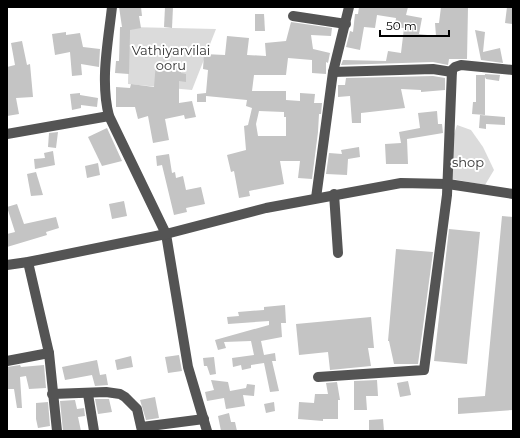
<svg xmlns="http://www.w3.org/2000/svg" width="520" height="438" viewBox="0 0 520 438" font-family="Montserrat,sans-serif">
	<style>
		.green { fill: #dbdbdb }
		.building { fill: #c4c4c4; fill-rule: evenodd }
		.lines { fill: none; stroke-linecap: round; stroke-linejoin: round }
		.minor { stroke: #545454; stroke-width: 10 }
		.labels { text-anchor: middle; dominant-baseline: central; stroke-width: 4; stroke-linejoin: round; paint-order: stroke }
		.park-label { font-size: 13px; fill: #323232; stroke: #fff }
	</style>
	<rect width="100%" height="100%" fill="#fff"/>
	<g class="green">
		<polygon points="129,27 216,29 192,90 128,84"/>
		<polygon points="457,125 471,130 483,147 494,170 485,185 447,178 449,149"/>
	</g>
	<g class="building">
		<polygon points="119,7 141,7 142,16 139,16 141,28 130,30 130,33 129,74 115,73 116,61 119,61 120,27 122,27"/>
		<polygon points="165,7 173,7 172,28 164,27"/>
		<polygon points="359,7 408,7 406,15 422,18 419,34 436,36 435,23 439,23 441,7 468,7 467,59 449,59 448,65 433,62 341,65 343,60 386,61 388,51 401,53 404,28 395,27 396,18 377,15 375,28 364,27 360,50 346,47 350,31 353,32 355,14 358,14"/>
		<polygon points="507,7 513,7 513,24 505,23"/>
		<polygon points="255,14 264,14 265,31 255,31"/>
		<path d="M291 22 332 28 331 36 311 35 313 49 330 53 328 63 326 62V74L312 73V60L288 58 286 75H254L252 91H286V100L300 101V93L315 94 314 103H322L321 114H319L318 132 312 179 298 178 300 161H280L284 184 249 191 250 196 239 198 234 171 231 172 227 155 246 150 244 126 248 125 252 108 246 106 247 100 206 96V102H197V94L206 93 208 70 203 69 204 54 225 55 227 36 249 38 247 55 266 56 265 43 286 41ZM259 111 284 112V117H286V136H258L256 124Z"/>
		<polygon points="475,30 485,32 483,52 500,48 503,63 481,60"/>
		<polygon points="66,32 66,35 80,33 83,47 100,49 99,67 81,64 82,75 72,76 70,52 55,55 52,34"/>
		<polygon points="22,41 27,65 30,64 33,97 16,98 19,114 7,116 7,67 15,65 11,43"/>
		<polygon points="156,62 172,63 171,66 181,67 181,73 186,74 186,82 179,81 179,103 192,101 196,117 185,119 184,115 165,119 169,140 153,143 148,116 138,119 135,107 116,107 116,87 130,88 131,84 154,87"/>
		<polygon points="485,74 500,75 499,81 486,79 485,77 485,115 472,114 473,102 476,102 476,75 485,75"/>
		<polygon points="433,76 445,78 445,90 421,92 421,90 401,89 405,108 361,113 361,123 352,123 350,96 338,97 338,85 345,85 346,78"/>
		<polygon points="80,93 80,95 98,98 97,107 81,105 81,108 72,110 70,94"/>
		<polygon points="437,111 438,124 442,124 443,133 407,139 408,164 386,164 385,144 401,143 399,132 420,128 418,113"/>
		<polygon points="480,115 505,117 505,125 486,124 486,129 479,128"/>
		<polygon points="107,128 122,161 102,166 88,137"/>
		<polygon points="58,132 56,148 48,147 49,133"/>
		<polygon points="359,147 360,157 348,159 347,175 326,174 329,153 342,154 341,150"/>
		<polygon points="53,151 55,165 35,169 34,159 45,158 44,153"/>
		<polygon points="169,154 172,173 175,172 176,178 183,176 186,190 201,187 205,204 186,208 187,212 174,215 162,165 157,166 156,156"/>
		<polygon points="98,163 100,175 87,178 85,166"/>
		<polygon points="36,172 43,195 31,196 27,174"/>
		<polygon points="124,201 127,216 112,219 109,204"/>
		<polygon points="17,204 24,224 56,217 59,228 46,232 47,235 7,247 7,234 15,232 7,207"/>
		<polygon points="502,216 513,217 513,410 458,414 458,398 485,396"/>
		<polygon points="449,229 480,232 467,364 434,361"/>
		<polygon points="396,249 433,252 418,364 394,364 389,341 388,341"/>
		<polygon points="285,305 286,323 281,323 282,337 261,341 264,355 275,353 276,361 272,361 279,391 270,392 264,363 251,365 251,368 242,370 241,365 233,367 232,358 254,355 251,341 224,342 226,348 218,350 215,340 269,325 269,321 228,324 227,317 239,316 238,312 264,310 264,307"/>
		<polygon points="371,317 374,348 368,348 371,366 330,370 328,352 299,355 296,324"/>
		<polygon points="179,355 182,371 168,373 165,357"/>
		<polygon points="131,356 133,367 117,370 115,360"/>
		<polygon points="214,357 216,374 210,375 207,366 204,366 203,358"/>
		<polygon points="97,360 100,375 106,374 108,385 95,386 92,375 65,380 62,367"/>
		<polygon points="20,365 21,367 44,365 46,388 29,389 26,376 20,377 22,408 17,408 14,389 7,389 7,367"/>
		<polygon points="211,380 228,382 230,391 246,388 247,384 255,385 254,396 243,395 245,406 226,409 224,398 207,401 205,392 214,390"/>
		<polygon points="377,380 378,396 366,396 367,410 354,410 354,381"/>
		<polygon points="408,381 411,395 400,397 397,383"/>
		<polygon points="337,382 340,400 338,400 338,419 323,419 323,421 298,419 299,402 314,403 315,394 328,394 326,383"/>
		<polygon points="155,397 159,418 146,420 140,400"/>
		<polygon points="95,399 109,399 112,412 98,414"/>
		<polygon points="75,400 77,409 84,408 85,416 78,417 81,431 63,431 60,401"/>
		<polygon points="48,402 50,426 38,428 36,419 36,403"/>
		<polygon points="274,402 275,411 266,413 264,404"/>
		<polygon points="229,413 231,422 235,422 237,431 221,431 218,416"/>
		<polygon points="383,419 384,431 369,431 369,420"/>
	</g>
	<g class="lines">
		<g class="minor">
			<path d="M112 7C108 43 100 81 109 116L166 234 188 367 207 431"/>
			<polyline points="293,16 346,24"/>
			<polyline points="333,72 433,69 452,72"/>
			<polyline points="7,134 109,116"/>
			<polyline points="334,194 338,253"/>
			<polyline points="316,198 333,72 349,7"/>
			<polyline points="28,262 49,353 57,431"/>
			<polyline points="7,265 28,262 166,234 266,208 401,183 448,184 513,194"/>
			<polyline points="7,361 49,353"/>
			<polyline points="318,377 424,370 447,195 452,70 455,67 461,65 513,70"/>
			<polyline points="52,394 106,392 120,394 125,397 137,409 142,431"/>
			<polyline points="88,394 94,431"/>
			<polyline points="142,427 204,419"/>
		</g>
	</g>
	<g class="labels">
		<g class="park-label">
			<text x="171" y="50">Vathiyarvilai<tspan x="171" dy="15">ooru</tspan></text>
			<text x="468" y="162">shop</text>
		</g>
	</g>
	<rect width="520" height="438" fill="none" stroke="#000000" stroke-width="16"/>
	<path d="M380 30v6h69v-6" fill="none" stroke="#000000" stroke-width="2"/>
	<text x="386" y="30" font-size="12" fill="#000000" stroke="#ffffff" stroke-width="3" paint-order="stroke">50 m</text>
</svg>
